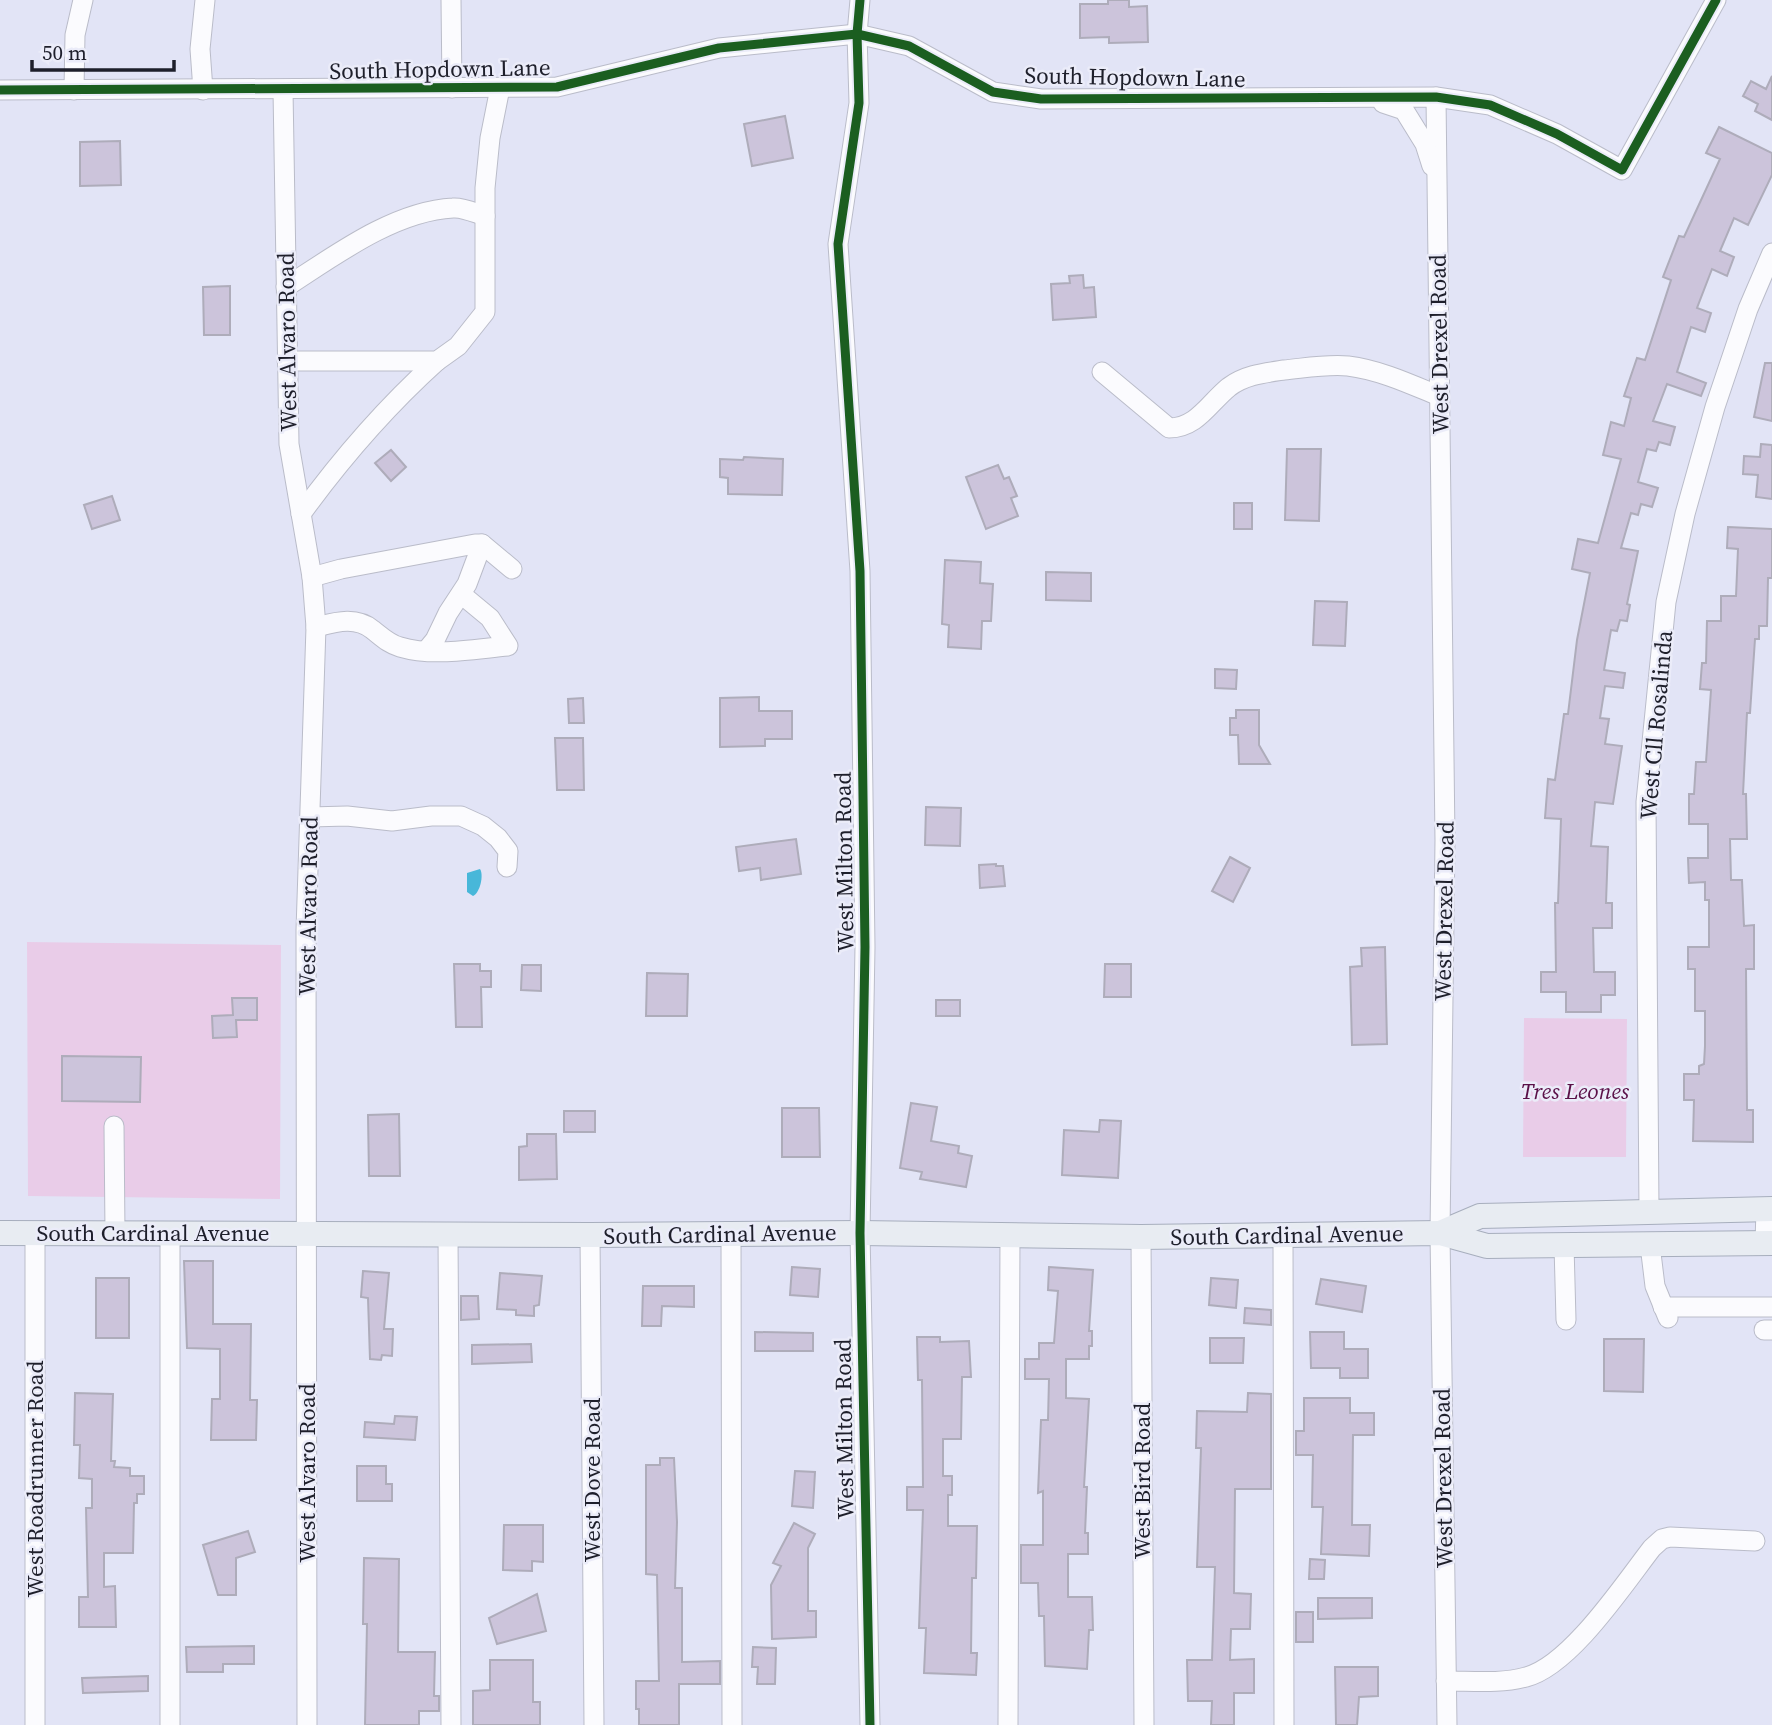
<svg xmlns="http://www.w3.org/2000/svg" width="1772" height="1725" viewBox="0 0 1772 1725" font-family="'Source Serif 4',serif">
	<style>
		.green { fill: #e9cce8 }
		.water { fill: #48b7d9 }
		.building { fill: #ccc4db; stroke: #aeacba; stroke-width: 2 }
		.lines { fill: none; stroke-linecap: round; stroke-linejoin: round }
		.minor-casing { stroke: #babcc9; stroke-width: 21 }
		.major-casing { stroke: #a7aebd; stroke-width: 26 }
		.minor { stroke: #fbfbfe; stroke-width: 19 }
		.major { stroke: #e8ecf2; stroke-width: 24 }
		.cycleway-casing { stroke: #ebecf9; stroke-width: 13 }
		.cycleway { stroke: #1b5e20; stroke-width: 9 }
		.labels { text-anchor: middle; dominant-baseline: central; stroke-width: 5; stroke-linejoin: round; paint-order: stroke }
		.street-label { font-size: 23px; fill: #1e1f2b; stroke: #ebecf9 }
		.park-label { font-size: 23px; font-style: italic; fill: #5a1048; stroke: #ebecf9 }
	</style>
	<rect width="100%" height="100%" fill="#e2e4f6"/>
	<g class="green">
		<polygon points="27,942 281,945 280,1199 28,1196"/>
		<polygon points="1524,1018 1627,1019 1626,1157 1523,1157"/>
	</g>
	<path class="water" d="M480 869C484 875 480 893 473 896L467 892V873Z"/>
	<g class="building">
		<polygon points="1108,0 1129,0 1129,7 1147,6 1148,42 1109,43 1109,37 1080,38 1080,4 1108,4"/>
		<polygon points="1772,76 1772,120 1755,111 1758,104 1743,96 1751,81 1766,89"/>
		<polygon points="785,116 793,158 752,166 744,124"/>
		<polygon points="1719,127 1772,153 1772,175 1748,225 1734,218 1720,251 1734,257 1727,276 1712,269 1697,308 1711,313 1705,332 1691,327 1677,372 1706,383 1701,396 1667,384 1653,421 1675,427 1670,445 1659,442 1656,451 1647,449 1638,482 1658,488 1652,507 1641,504 1638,515 1631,513 1621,548 1638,551 1627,604 1630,605 1627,621 1620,620 1617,631 1611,630 1604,670 1625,673 1623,688 1605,686 1600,718 1609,719 1605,744 1622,746 1613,804 1595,802 1591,846 1608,847 1606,903 1612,903 1612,928 1593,928 1594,972 1615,972 1615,995 1601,995 1601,1012 1566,1012 1566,992 1541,992 1541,972 1556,972 1555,903 1558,903 1561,819 1545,818 1548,779 1555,780 1564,714 1568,714 1577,640 1590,573 1572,569 1578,539 1598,543 1621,459 1603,455 1611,422 1624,426 1631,398 1624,396 1637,358 1645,360 1671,280 1663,277 1679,236 1684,237 1720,159 1706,153"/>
		<polygon points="120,141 121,185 80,186 80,142"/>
		<polygon points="1083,275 1084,288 1094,287 1096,317 1053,320 1051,284 1070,283 1069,276"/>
		<polygon points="230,286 230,335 204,335 203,287"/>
		<polygon points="1765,363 1772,363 1772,421 1754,417"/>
		<polygon points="1761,444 1772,445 1772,499 1756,497 1758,475 1743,474 1744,456 1760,457"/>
		<polygon points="1287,449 1321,449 1319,521 1285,520"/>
		<polygon points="391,450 406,467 391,481 375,463"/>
		<polygon points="744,457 783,459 782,495 728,494 728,478 720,477 720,459 743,460"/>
		<polygon points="998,465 1004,479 1009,477 1017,496 1011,498 1018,516 986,529 966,477"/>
		<polygon points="112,496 120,520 92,529 84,505"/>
		<rect x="1234" y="503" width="18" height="26"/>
		<polygon points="1728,527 1772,529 1772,578 1768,578 1767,626 1759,626 1759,639 1755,639 1750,713 1747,713 1743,794 1746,794 1747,839 1730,839 1731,880 1742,880 1744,926 1754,925 1754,969 1746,969 1747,1110 1753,1110 1753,1142 1693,1141 1694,1100 1684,1100 1684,1074 1699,1074 1699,1066 1704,1064 1705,1046 1705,1011 1695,1011 1695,969 1688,969 1688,947 1709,947 1709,900 1705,900 1705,882 1689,883 1688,858 1708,858 1708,824 1689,824 1689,794 1694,794 1696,762 1706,762 1711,690 1700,689 1702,663 1706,663 1707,621 1721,621 1721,596 1736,596 1738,549 1727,548"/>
		<polygon points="945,560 981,562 980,583 993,584 991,621 982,621 981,649 948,647 949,625 942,624"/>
		<polygon points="1046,572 1091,573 1091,601 1046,600"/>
		<polygon points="1315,601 1347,602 1345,646 1313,645"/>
		<polygon points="1215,669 1237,670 1236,689 1215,688"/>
		<polygon points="759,697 759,711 792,711 792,739 765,739 765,746 720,747 720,698"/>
		<polygon points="583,698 584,723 569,723 568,699"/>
		<polygon points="1236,710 1259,710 1259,745 1270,764 1239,764 1238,735 1230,735 1230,718 1236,718"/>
		<polygon points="555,738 583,738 584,790 557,790"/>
		<polygon points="926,807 961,808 960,846 925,845"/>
		<polygon points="796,839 801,874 761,880 760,868 739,871 736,847"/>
		<polygon points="1230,857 1250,868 1233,902 1212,891"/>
		<polygon points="996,864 996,866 1003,866 1005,886 980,888 979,865"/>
		<polygon points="1385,947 1387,1044 1352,1045 1350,967 1362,966 1361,948"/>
		<polygon points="454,964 480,964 480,971 491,971 491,987 481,987 482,1027 456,1027"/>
		<polygon points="1105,964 1131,964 1131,997 1104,997"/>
		<polygon points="522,965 541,965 541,991 521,990"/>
		<polygon points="647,973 688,974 687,1016 646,1016"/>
		<polygon points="232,998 257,998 257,1020 236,1020 237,1037 213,1038 212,1016 233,1015"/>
		<rect x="936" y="1000" width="24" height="16"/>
		<polygon points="62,1056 141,1057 140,1102 62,1101"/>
		<polygon points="911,1103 937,1107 931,1141 959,1146 958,1153 972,1156 966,1187 920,1179 922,1172 900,1168"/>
		<polygon points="782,1108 819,1108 820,1157 782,1157"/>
		<rect x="564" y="1111" width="31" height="21"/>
		<polygon points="399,1114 400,1176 369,1176 368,1115"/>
		<polygon points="1100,1120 1121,1121 1118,1178 1062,1175 1064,1130 1099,1132"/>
		<polygon points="527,1134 556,1134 557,1179 519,1180 519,1147 527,1146"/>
		<polygon points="184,1261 213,1261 213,1324 251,1324 250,1400 257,1400 256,1440 211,1440 212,1399 220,1399 220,1349 187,1348"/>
		<polygon points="792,1267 820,1269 818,1297 790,1295"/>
		<polygon points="1049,1267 1093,1270 1089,1331 1092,1331 1092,1346 1089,1346 1089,1359 1066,1359 1066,1398 1089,1399 1084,1487 1087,1487 1085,1533 1088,1533 1088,1554 1068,1554 1068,1597 1092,1597 1093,1630 1089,1630 1087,1669 1045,1666 1044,1616 1039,1616 1038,1583 1021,1583 1021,1545 1043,1545 1043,1491 1038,1493 1041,1420 1048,1420 1049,1379 1025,1379 1025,1359 1039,1359 1039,1343 1054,1343 1058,1291 1048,1290"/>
		<polygon points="363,1271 389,1273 384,1329 393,1329 392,1356 382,1355 381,1360 370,1359 368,1298 361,1297"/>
		<polygon points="500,1273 542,1276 539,1305 534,1306 534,1316 516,1315 516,1310 497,1309"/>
		<rect x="96" y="1278" width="33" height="60"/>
		<polygon points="1211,1278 1238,1280 1236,1308 1209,1305"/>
		<polygon points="1321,1279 1366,1286 1362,1312 1316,1304"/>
		<polygon points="643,1286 694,1286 694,1307 662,1306 661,1326 642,1326"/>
		<polygon points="461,1296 478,1296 479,1319 461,1320"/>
		<polygon points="1245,1308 1271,1310 1271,1325 1244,1323"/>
		<polygon points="755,1332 813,1333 813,1351 755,1351"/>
		<polygon points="1310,1332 1344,1332 1344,1349 1368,1349 1368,1378 1340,1378 1340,1368 1311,1368"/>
		<polygon points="917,1337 940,1337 940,1342 969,1341 971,1377 962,1377 961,1439 943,1439 943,1476 952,1476 952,1495 948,1495 948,1526 977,1526 976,1578 972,1578 971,1653 977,1653 976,1675 924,1673 926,1628 919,1628 923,1510 907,1510 907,1487 923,1487 922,1380 918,1380"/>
		<polygon points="1210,1338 1244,1338 1243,1363 1210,1363"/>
		<polygon points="1604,1339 1644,1339 1643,1392 1604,1391"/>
		<polygon points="531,1344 532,1362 472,1364 472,1345"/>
		<polygon points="75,1393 113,1394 111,1461 115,1461 114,1467 130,1468 130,1476 144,1476 144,1494 137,1494 137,1503 134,1503 133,1553 104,1553 104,1587 115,1586 116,1627 79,1627 79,1597 88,1597 86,1508 92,1508 92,1479 79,1478 80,1445 74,1445"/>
		<polygon points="1248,1393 1271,1394 1271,1489 1235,1489 1234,1593 1251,1594 1250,1629 1231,1629 1230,1660 1254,1659 1254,1693 1234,1693 1234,1725 1211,1725 1212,1701 1188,1701 1187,1660 1212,1660 1215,1567 1197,1567 1201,1448 1196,1448 1197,1411 1247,1412"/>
		<polygon points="1304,1398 1350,1398 1350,1413 1374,1413 1374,1435 1353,1435 1352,1525 1370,1525 1369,1556 1321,1554 1323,1507 1312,1507 1313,1455 1296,1455 1296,1431 1304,1431"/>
		<polygon points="395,1416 417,1417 415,1440 364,1437 365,1422 394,1424"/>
		<polygon points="660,1458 674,1458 677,1522 675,1588 682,1588 682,1662 720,1661 720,1684 679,1684 679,1725 639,1725 639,1709 636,1709 636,1681 659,1681 657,1575 646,1574 646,1465 660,1465"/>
		<polygon points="357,1466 386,1466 386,1484 392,1484 392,1501 357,1501"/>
		<polygon points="795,1471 815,1472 813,1508 792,1506"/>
		<polygon points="794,1523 815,1534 808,1548 808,1611 816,1611 816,1637 772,1639 771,1585 781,1566 773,1563"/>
		<polygon points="504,1525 543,1525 543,1562 532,1561 532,1571 503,1570"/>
		<polygon points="248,1531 255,1552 236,1558 236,1595 218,1595 203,1545"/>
		<polygon points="364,1558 399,1559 398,1652 435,1652 434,1696 439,1696 439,1711 419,1711 419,1725 365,1725 367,1624 363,1624"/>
		<polygon points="1310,1559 1325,1560 1324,1579 1309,1579"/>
		<polygon points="537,1594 546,1631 497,1644 489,1618"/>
		<polygon points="1318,1598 1372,1598 1372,1618 1318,1619"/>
		<rect x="1296" y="1612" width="17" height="30"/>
		<polygon points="254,1646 254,1664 223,1664 223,1672 187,1672 186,1647"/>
		<polygon points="753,1647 776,1648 775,1684 757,1684 758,1667 752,1667"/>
		<polygon points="490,1660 533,1660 533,1702 540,1702 540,1725 473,1725 473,1691 490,1690"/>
		<polygon points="1335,1667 1378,1667 1378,1696 1359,1697 1357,1725 1336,1725"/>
		<polygon points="148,1676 148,1691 83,1693 82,1678"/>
	</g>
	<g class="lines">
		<g class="minor-casing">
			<g id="minor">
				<polyline points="451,0 452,88"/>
				<polyline points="860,0 857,34 859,103 838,244 860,571 865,947 860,1233 870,1725"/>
				<polyline points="0,90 557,87 719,48 857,34 909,46 993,92 1041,99 1436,97 1490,105 1557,134 1622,170 1716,0"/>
				<polyline points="74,90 75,35 83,0"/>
				<polyline points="203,90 200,49 205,0"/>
				<polyline points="283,90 289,444 312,577 316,627 306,930 307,1725"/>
				<polyline points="1436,97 1445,840 1440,1233 1447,1725"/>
				<polyline points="1383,103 1404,110 1425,144 1432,166"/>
				<path d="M286 287C334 256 394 211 453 208 463 207 475 213 485 216"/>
				<polyline points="287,361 437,361 458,346 485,312 485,188 490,138 500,88"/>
				<path d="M1102 372 1169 428C1197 428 1209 403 1229 387 1245 375 1264 373 1284 370 1305 368 1327 364 1348 366 1380 370 1410 384 1439 396"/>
				<path d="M301 514C341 459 386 407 437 361"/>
				<polyline points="312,577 341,569 475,544 482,544 512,569"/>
				<path d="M316 627C336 622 356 616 373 630 382 637 389 644 400 647 434 657 474 649 508 646L490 618 461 594"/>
				<polyline points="426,651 435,640 448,613 467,584 482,544"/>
				<polyline points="310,817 347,816 392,821 431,816 461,816 483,826 498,838 508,851 507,867"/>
				<polyline points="114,1126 115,1233"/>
				<polyline points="1649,1213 1646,802 1666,602 1685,514 1715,407 1748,309 1772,253"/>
				<polyline points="35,1233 35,1725"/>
				<polyline points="448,1234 451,1725"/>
				<polyline points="731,1234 732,1725"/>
				<polyline points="590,1235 594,1725"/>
				<polyline points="1283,1235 1284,1725"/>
				<polyline points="1141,1237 1144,1725"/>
				<polyline points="1765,1243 1766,1209"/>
				<polyline points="1564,1245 1566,1320"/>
				<polyline points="1650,1245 1655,1286 1668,1318"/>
				<polyline points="1663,1307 1772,1307"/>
				<polyline points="1764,1330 1772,1330"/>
				<path d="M1446 1681C1472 1681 1501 1684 1526 1677 1570 1666 1624 1584 1652 1548L1662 1539 1670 1537 1755 1541"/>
				<polyline points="170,1725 170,1233"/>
				<polyline points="1008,1725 1010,1234"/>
			</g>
		</g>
		<g class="major-casing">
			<g id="major">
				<polyline points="0,1233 590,1235 860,1233 1141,1237 1440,1233 1487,1246 1772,1243"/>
				<polyline points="1440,1233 1480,1216 1772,1209"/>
			</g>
		</g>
		<use href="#minor" class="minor"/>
		<use href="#major" class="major"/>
		<g class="cycleway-casing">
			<g id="cycleway">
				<polyline points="860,0 857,34 859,103 838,244 860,571 865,947 860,1233 870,1725"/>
				<polyline points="0,90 557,87 719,48 857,34 909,46 993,92 1041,99 1436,97 1490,105 1557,134 1622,170 1716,0"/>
			</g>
		</g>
		<use href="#cycleway" class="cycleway"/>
	</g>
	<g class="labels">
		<g class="street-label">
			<text transform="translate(440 69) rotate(-1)">South Hopdown Lane</text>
			<text transform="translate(1135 77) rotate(1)">South Hopdown Lane</text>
			<text transform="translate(287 342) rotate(-91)">West Alvaro Road</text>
			<text transform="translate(1439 344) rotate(-91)">West Drexel Road</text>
			<text transform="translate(1656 725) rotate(-85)">West Cll Rosalinda</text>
			<text transform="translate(844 862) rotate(-91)">West Milton Road</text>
			<text transform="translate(308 906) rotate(-89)">West Alvaro Road</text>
			<text transform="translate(1444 911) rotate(-89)">West Drexel Road</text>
			<text x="153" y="1233">South Cardinal Avenue</text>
			<text transform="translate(720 1234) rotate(-1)">South Cardinal Avenue</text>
			<text transform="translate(1287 1235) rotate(-1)">South Cardinal Avenue</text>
			<text transform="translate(844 1429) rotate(-91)">West Milton Road</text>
			<text transform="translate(307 1473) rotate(-90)">West Alvaro Road</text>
			<text transform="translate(1443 1478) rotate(-91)">West Drexel Road</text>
			<text transform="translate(35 1479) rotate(-90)">West Roadrunner Road</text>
			<text transform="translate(592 1480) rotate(-90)">West Dove Road</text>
			<text transform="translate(1142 1481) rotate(-90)">West Bird Road</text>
		</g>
		<g class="park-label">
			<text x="1575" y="1091">Tres Leones</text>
		</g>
	</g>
	<path d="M32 60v10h142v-10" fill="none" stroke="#1e1f2b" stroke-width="3.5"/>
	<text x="42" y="60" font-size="21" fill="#1e1f2b" stroke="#ebecf9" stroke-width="5" paint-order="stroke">50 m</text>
</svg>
